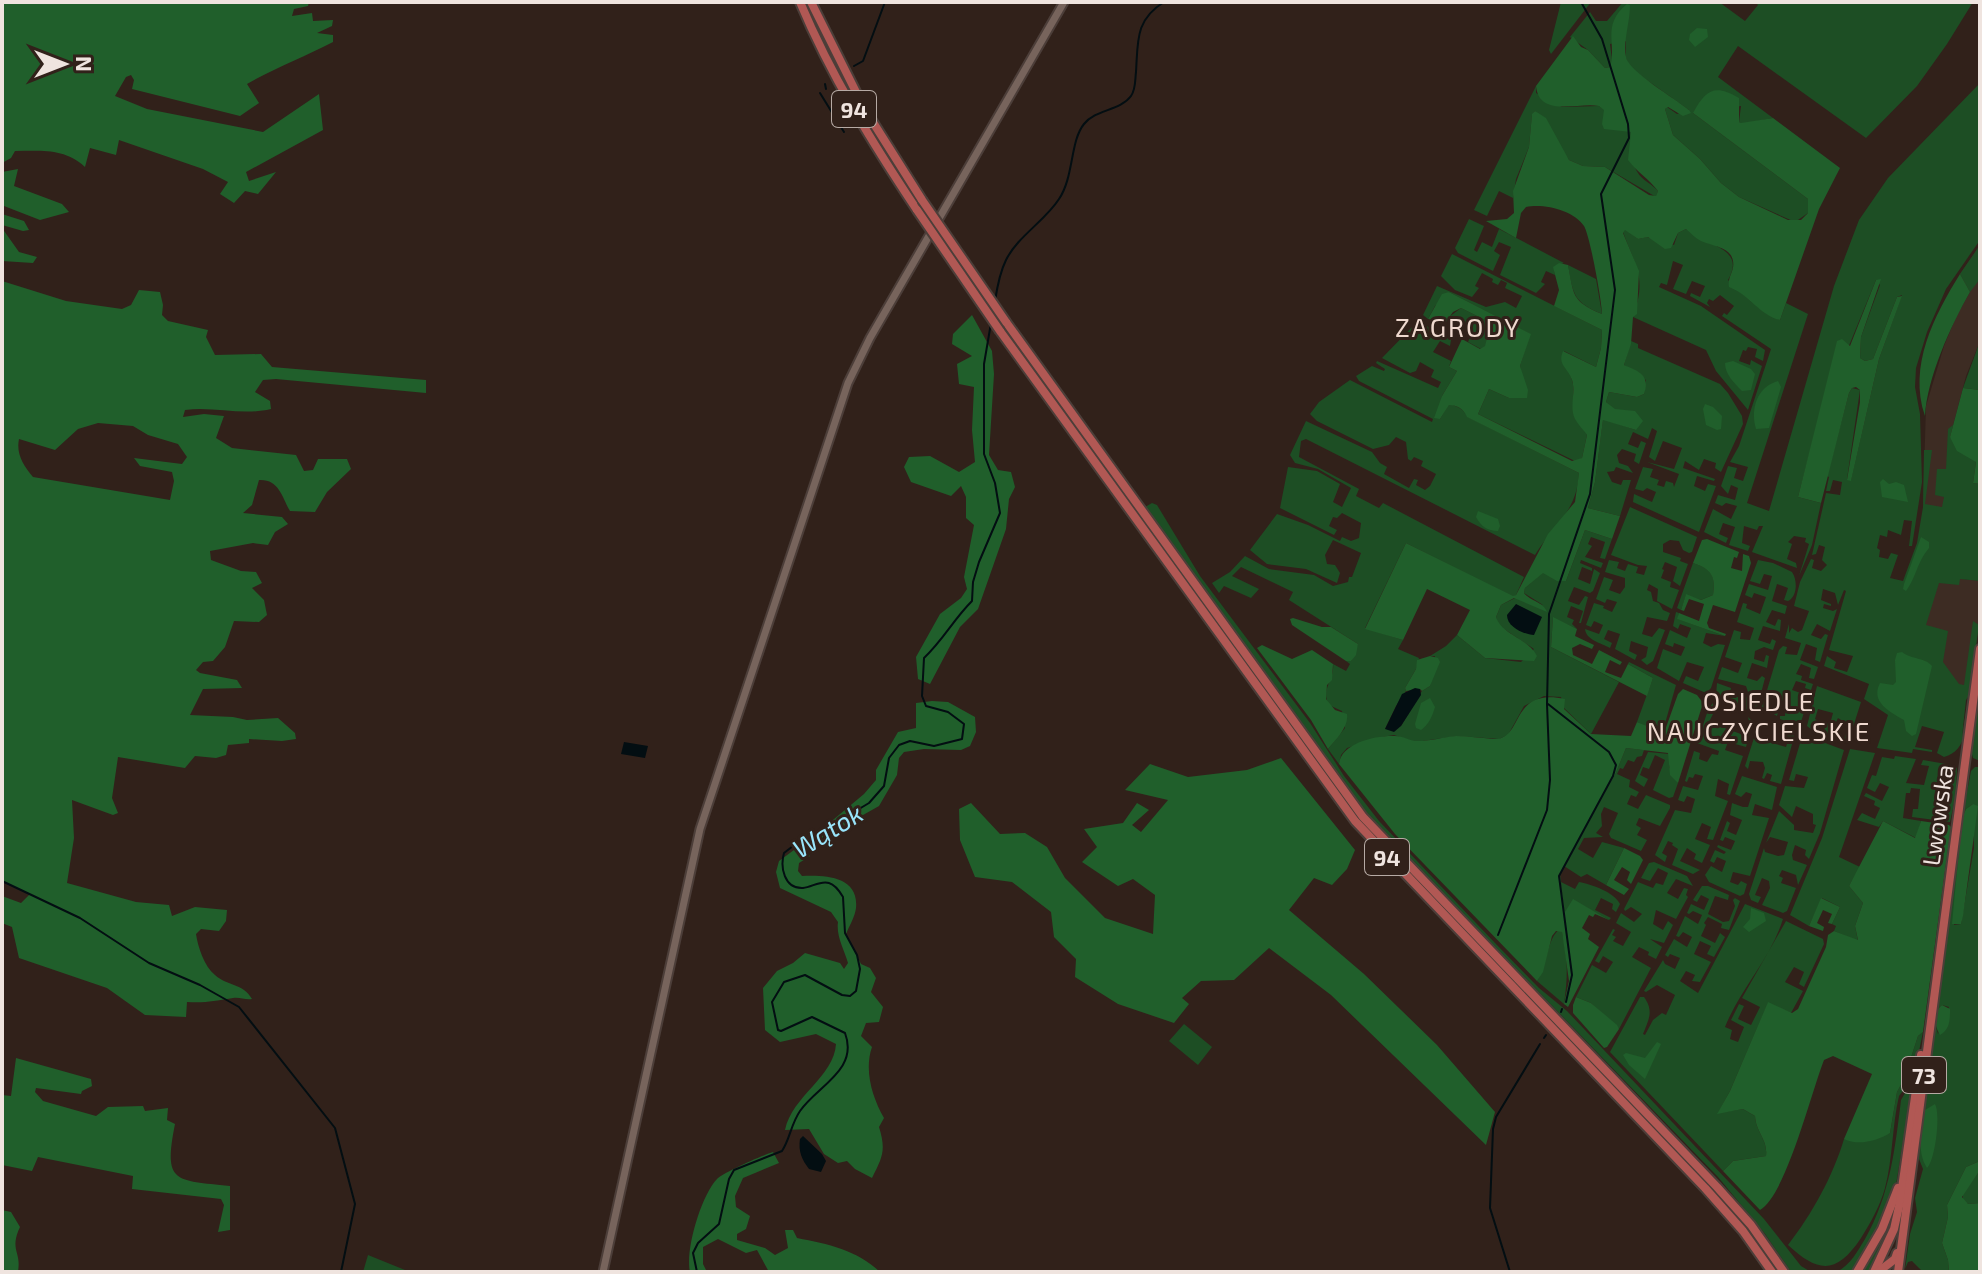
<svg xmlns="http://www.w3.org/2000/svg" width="1982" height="1274" viewBox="0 0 1982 1274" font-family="'Exo 2',sans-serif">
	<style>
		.commercial { fill: #3d2c23 }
		.green { fill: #1d4e24 }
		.forest { fill: #205f2b; fill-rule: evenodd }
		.water { fill: #030e12 }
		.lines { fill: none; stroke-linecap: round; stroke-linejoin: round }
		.stream { stroke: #030e12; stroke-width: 2 }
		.secondary-casing { stroke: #4c3e39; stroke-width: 11 }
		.primary-casing { stroke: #4c3e39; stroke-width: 12 }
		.secondary { stroke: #77645c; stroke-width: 7 }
		.primary { stroke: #b15854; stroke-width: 8 }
		.primary-bridge-casing { stroke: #4c3e39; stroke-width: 12; stroke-linecap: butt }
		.primary-bridge { stroke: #b15854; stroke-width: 8 }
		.labels { text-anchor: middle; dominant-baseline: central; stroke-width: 6; stroke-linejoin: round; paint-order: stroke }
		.shield { fill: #31211a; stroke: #b6aaa4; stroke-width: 2 }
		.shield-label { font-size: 22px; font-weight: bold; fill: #efe4df }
		.street-label { font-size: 24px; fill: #efe4df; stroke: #31211a }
		.neighbourhood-label { font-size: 26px; letter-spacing: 2px; fill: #efd9cf; stroke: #31211a }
		.water-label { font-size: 26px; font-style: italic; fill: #99e5fb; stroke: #31211a }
	</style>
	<rect width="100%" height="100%" fill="#31211a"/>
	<g class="commercial">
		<polygon points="1980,245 1980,341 1966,376 1950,437 1945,509 1923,507 1926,406 1944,346 1956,317 1970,292 1960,274"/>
		<polygon points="1936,576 1980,581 1980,616 1969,695 1966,700 1919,628"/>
	</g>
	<g class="green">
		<polygon points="1561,2 1591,2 1551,54 1549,50"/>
		<polygon points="1623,2 1719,2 1745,21 1758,5 1755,2 1973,2 1947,44 1917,86 1866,138 1738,46 1718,77 1773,118 1742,124 1739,122 1741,106 1693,113 1808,199 1808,213 1795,222 1739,197 1721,183 1700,159 1673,135 1665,109 1667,107 1677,114 1689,110 1630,68 1626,58 1626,41 1610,44 1612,60 1610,67 1605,68 1588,50 1570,37 1590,12 1596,21 1607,21"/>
		<path d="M1980 83V240L1946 289 1927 332 1916 368 1915 387 1920 414 1922 482 1912 546H1909L1912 521 1904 520 1901 535 1888 530 1887 537 1880 535 1877 548 1880 550 1879 557 1888 559 1891 553 1898 555 1890 578 1903 581 1917 543 1923 507 1924 450H1932L1925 504 1942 507 1944 497 1935 495 1937 469H1946L1948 429 1953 425 1950 437 1976 462 1973 483 1980 484V581L1960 579 1959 585 1939 583 1926 625 1948 631 1943 662 1959 684 1964 685 1973 621 1979 625 1969 695 1966 700 1962 737 1968 699C1965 724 1969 750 1944 757L1937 753 1944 732 1922 726 1915 747 1932 750V752L1913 749 1912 753 1877 748 1888 715 1864 699 1869 684 1824 666 1827 656 1836 662 1834 668 1847 672 1853 656 1829 650 1846 591 1844 590 1838 605 1835 593 1823 589 1821 600 1831 604V606L1824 604 1823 608 1833 611 1837 609 1830 631 1817 624 1811 635 1821 639 1825 634 1828 635 1820 662 1815 660 1817 648 1806 644 1800 660 1818 667 1814 679 1809 678 1811 668 1801 664 1796 674 1802 676 1801 680 1813 684 1811 690 1805 688 1806 684 1796 681 1792 690 1809 696 1801 722 1793 724 1780 719V716H1785L1786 702 1771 697 1767 706 1778 712 1777 716 1762 707 1779 650 1783 646 1787 647 1785 654 1797 655 1801 643 1785 638 1789 624V633L1792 628 1798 632 1802 630 1809 611 1794 606 1800 582 1811 559 1814 560 1812 568 1821 571 1827 565 1822 560 1825 547 1819 545 1816 554 1812 555 1826 493 1840 495 1842 482 1833 480 1830 491H1826L1829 477 1827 476 1849 393 1852 388 1860 390 1847 479 1851 480 1879 359 1902 295 1897 297 1873 359 1865 361 1860 358 1861 337 1880 285 1876 280 1818 421 1798 497 1821 503 1812 545 1799 576 1809 544 1805 542 1806 538 1794 536 1788 542 1792 544 1787 559 1796 563 1797 568 1752 552 1763 526H1759L1757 530 1744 526 1742 543 1750 546 1748 551 1729 545 1735 527 1723 523 1719 534 1728 538 1726 543 1704 532 1713 509 1731 519 1737 506 1726 503 1722 506 1715 503 1718 495 1735 500 1738 488 1731 485 1728 494 1721 486 1728 466 1737 468 1734 478 1743 481 1748 467 1730 462 1739 446 1771 349 1722 316 1724 313 1727 315 1734 306 1720 295 1713 301 1709 299 1707 303 1710 307 1690 296 1691 293 1700 297 1705 286 1692 281 1686 294 1673 289 1683 265 1673 261 1667 285 1661 283 1659 287 1701 306 1765 350 1763 361 1755 357 1757 349 1748 347 1746 351 1743 350 1739 361 1750 365 1751 360 1762 366 1748 410 1716 371 1706 350 1633 317C1647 277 1636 268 1623 232L1625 229 1638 239 1647 237 1674 245 1678 233 1686 229C1696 234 1705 241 1715 245 1732 254 1738 262 1728 280 1745 296 1759 311 1780 320L1786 303 1808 314 1747 503 1769 511 1834 286 1859 220 1888 178Z"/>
		<path d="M1536 86V93L1562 107 1599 106 1604 109V116L1631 131 1633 134C1629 146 1631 162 1638 173 1642 180 1652 184 1658 191L1656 197 1605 167 1583 166 1569 160 1535 111 1532 115 1529 147 1516 179 1513 198 1499 191 1487 216 1474 210Z"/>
		<polygon points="1469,219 1484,226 1474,250 1477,252 1482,242 1492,247 1499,229 1564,263 1554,267 1555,275 1546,271 1541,282 1545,284 1536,293 1500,275 1511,247 1499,242 1494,251 1500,255 1493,271 1458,253 1455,248"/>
		<polygon points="1980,245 1980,279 1970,292 1960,274"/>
		<polygon points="1452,254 1602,330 1601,348 1596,367 1564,351 1573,384 1573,409 1587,435 1582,458 1577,462 1478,414 1489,389 1509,398 1522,377 1520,366 1530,334 1449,292 1435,306 1428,319 1423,315 1437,286 1486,307 1505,302 1516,308 1522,296 1505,288 1507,283 1501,280 1498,285 1492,282 1493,279 1482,273 1475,286 1479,288 1472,297 1455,290 1441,276"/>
		<path d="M1568 265 1596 279 1602 314C1573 302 1573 294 1568 265Z"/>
		<polygon points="1461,308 1491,323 1486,346 1481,349 1468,342 1473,330 1449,317"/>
		<path d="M1418 321 1451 340 1450 346 1440 341 1433 352 1451 361 1449 367 1457 371 1442 396 1440 419 1449 404C1457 406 1464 409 1468 417L1579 473C1577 512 1554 524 1535 555L1306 439 1301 441 1299 457 1359 489 1356 496 1379 508 1383 503 1524 577 1516 595 1513 597 1406 543 1365 628 1403 640 1398 649 1419 658 1416 669 1405 688 1406 691 1396 706 1385 729 1401 726 1422 691 1430 686 1435 656H1430L1446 646 1457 635 1485 658 1521 662 1534 649 1498 625 1496 617 1501 605 1515 598 1543 605 1524 593 1525 588 1543 572 1566 581 1585 530 1612 539 1605 559 1600 558 1605 542 1591 537 1588 544 1592 546 1585 557 1603 563 1601 568 1581 560 1580 563 1592 568V571L1582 567 1578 579 1590 584 1594 569 1600 573 1593 591 1590 593 1574 587 1568 601 1579 605 1585 596 1588 597 1581 623H1579L1583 611 1571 606 1567 617 1574 620 1572 624 1577 629 1553 618 1551 647 1619 682 1591 734 1564 708 1561 697 1544 696 1524 706 1508 735 1499 739 1458 736 1415 742 1394 735 1382 737 1347 748 1341 755 1339 764 1328 749 1345 728 1342 711 1329 705C1320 689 1335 680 1333 664L1346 671 1350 664 1346 661H1351L1358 644 1289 600 1293 592 1241 567 1232 576 1259 589 1251 598 1224 586 1219 593 1212 583 1230 572 1245 556 1269 569 1314 575 1333 586 1348 582 1349 577H1352L1361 553 1333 540 1325 555 1327 564 1335 565 1340 573 1337 583 1306 569 1267 564 1250 550 1277 514 1308 525 1340 541 1342 537 1351 541 1359 538 1361 523 1342 513 1337 518 1333 517 1329 526 1337 530 1334 535 1280 508 1288 467 1317 471 1340 484 1333 502 1342 507 1351 488 1318 469 1295 463 1290 455 1306 421 1372 452 1380 463 1387 467 1384 474 1409 488 1414 479 1418 480 1416 485 1425 490 1430 486 1436 474 1421 466 1423 461 1414 457 1411 461 1408 459 1406 442 1396 437 1389 445 1373 449 1317 421 1310 414 1319 402 1350 380 1432 422 1433 419 1359 381 1356 376 1372 366 1384 371 1385 369 1376 363 1377 361 1438 388 1441 382 1431 377 1434 370 1420 362 1416 371 1410 373 1382 358Z"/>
		<polygon points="1631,341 1638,344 1638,348 1720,384 1728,393 1742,416 1743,424 1721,472 1715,468 1716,463 1704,459 1699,470 1685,461 1683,468 1715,479 1714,481 1697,476 1694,486 1705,491 1708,484 1716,486 1699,532 1633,502 1634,494 1652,502 1656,492 1647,488 1643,491 1635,489 1643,467 1653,469 1650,477 1659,480 1657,485 1664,487 1666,481 1673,483 1674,487 1679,474 1647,462 1674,469 1682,448 1663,441 1655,461 1649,457 1657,431 1652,428 1648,439 1633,432 1628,444 1638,448 1641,441 1646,443 1639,464 1634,461 1636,454 1622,449 1617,455 1619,463 1628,466 1633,473 1616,467 1614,471 1607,472 1612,482 1621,485 1623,480 1631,480 1620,516 1588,508 1595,482 1603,419 1636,430 1606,402 1609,392 1637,397 1644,394 1646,380 1624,365"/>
		<polygon points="1980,341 1980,390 1963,388"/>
		<polygon points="1152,503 1157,505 1200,576 1310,723 1344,776 1379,821 1495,943 1539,988 1567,1011 1764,1219 1801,1266 1811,1272 1791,1272 1765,1234 1718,1177 1392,841 1365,811 1145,507"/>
		<path d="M1630 507 1697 537 1692 552 1689 553 1683 550 1679 541 1670 540 1663 544V552L1681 558 1680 561 1688 564 1680 586 1673 581 1677 567 1665 562 1662 569 1664 570 1661 578 1671 582 1670 587 1679 590 1672 609 1657 601 1658 589 1649 584 1647 590 1651 592 1653 601 1659 603 1663 610 1670 613 1667 621 1647 617 1642 634 1652 637 1659 628 1665 630 1653 661 1647 665 1641 660 1646 657 1648 647 1631 641 1629 651 1637 655 1635 660 1615 649 1620 634 1608 630 1604 639 1612 643 1610 648C1601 643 1586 640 1585 629L1599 634 1603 625 1594 621 1591 627 1586 625 1594 603 1604 606 1603 608 1612 612 1617 602 1607 599 1605 603 1596 599 1604 577 1613 580 1609 590 1620 594 1625 587V578L1605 572 1609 560 1619 562 1617 568 1625 571 1628 564 1638 567 1636 573 1644 575 1647 566 1638 565 1611 555Z"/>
		<path d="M1758 560 1773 563 1792 572C1798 581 1797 597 1788 601L1784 600 1788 588 1777 584 1772 601 1787 606 1785 614 1772 610 1766 622 1775 626 1778 619 1781 620 1780 631 1763 626 1758 640 1770 644 1772 639 1776 641 1773 650 1764 647 1755 651 1754 659 1764 662 1766 655 1769 656 1767 668 1752 663 1747 678 1757 681 1762 676 1765 678 1758 705 1753 711 1743 708 1748 692 1746 686 1718 679 1722 667 1738 673 1742 663 1725 657 1734 630 1741 632 1740 639 1750 640 1754 628 1737 622 1743 603 1747 604 1746 608 1760 614 1766 597 1754 593 1752 598 1745 595 1749 584 1768 590 1772 576 1764 574 1760 584 1750 581Z"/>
		<path d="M1693 563C1712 569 1716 576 1713 595L1701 600 1686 595 1681 610 1677 608Z"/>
		<polygon points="1676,612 1679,613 1678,619 1725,636 1706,633 1703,643 1711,647 1718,644 1725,645 1711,688 1706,693 1683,683 1686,676 1698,681 1704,667 1687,662 1679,681 1657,668 1663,649 1681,656 1685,647 1674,643 1673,647 1665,644 1670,630 1687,638 1691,628 1680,624 1678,629 1673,626"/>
		<polygon points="1629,662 1676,685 1662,734 1637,722 1653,678 1628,664"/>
		<polygon points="1717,683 1731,688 1730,694 1740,698 1739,707 1716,696"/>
		<polygon points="1817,686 1861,702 1848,743 1843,742 1849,725 1838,718 1832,730 1839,733 1836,739 1823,735 1826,723 1830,724 1833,713 1818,709 1815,719 1820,722 1816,733 1807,726"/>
		<polygon points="1980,696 1980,761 1973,758 1971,751"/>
		<polygon points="1713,703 1718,704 1709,722 1746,736 1750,724 1748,717 1753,722 1746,747 1728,742 1725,750 1743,756 1730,795 1727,794 1729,784 1718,779 1715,796 1728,801 1713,840 1707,839 1711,827 1702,823 1695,839 1710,845 1702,863 1694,859 1696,854 1687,848 1680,861 1700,870 1693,874 1672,865 1678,849 1672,845 1673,843 1668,841 1662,853 1667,856 1665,862 1655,855 1675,810 1691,813 1695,799 1687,796 1684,802 1678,800 1683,786 1698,790 1703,776 1695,774 1693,778 1689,777 1687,782 1685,781 1694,751 1700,753 1699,759 1707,762 1712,754 1718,755 1719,751 1697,743 1708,710"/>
		<polygon points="1781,730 1793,733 1794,737 1781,784 1770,781 1772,775 1767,773 1764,779 1762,778 1765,768 1763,762 1750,761 1748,769 1745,766 1754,738 1786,747 1789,737 1779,734"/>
		<polygon points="1806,736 1844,750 1820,833 1809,859 1805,855 1806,850 1795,845 1792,855 1793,860 1807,865 1798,885 1796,875 1782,870 1779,876 1783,878 1781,883 1796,888 1787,911 1783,913 1762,905 1770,888 1769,881 1762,878 1755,895 1761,897 1758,903 1751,900 1749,894 1764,848 1765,852 1778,856 1784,855 1788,842 1770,837 1766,843 1779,811 1794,825 1794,830 1813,833 1816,825 1813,824 1813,814 1796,806 1792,817 1779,805 1785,786 1804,788 1808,777 1796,774 1794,781 1789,780 1801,740"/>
		<polygon points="1626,748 1644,750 1642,756 1637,757 1634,762 1628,760 1623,769 1620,768 1617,774 1630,780 1629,787 1639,792 1636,797 1631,795 1627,804 1638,809 1646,795 1670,805 1670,808 1660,826 1639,818 1636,825 1641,828 1637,835 1647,840 1641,851 1611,838 1609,834 1618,813 1604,807 1601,814 1602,826 1596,833 1603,837 1584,838 1578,849 1593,858 1602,842 1624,848 1606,885 1587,874 1581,877 1564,866 1615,775"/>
		<polygon points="1850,749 1875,753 1839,857 1860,867 1849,886 1863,903 1855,926 1858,941 1834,931 1836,926 1832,924 1840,907 1822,898 1809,926 1790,915 1822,838"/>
		<polygon points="1648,752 1669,754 1669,767 1678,783 1673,797 1669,798 1653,790 1665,760 1655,755 1649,769 1643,767 1640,775 1648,779 1644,787 1635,781"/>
		<polygon points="1895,756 1916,759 1906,783 1924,785 1929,766 1921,765 1923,760 1952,765 1957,768 1956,794 1950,822 1912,817 1913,809 1918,809 1920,789 1911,788 1910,793 1906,793 1903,818 1921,821 1916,838 1883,821 1879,827 1857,820 1862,813 1875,819 1880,808 1874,805 1875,801 1864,796 1866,793 1882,801 1889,787 1880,783 1875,792 1867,788 1872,775 1876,776 1882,757 1894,759"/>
		<polygon points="1975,767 1980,767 1980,1161 1966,1167 1947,1205 1948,1217 1942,1243 1948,1260 1949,1272 1923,1272 1912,1261 1908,1262 1905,1269 1910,1234 1917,1212 1915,1198 1923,1169 1917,1154 1935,1023 1938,1034 1949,1007 1942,1005 1936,1011 1961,824 1954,925 1961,924 1974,848 1973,804 1966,809 1962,818 1971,771"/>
		<polygon points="1742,776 1777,787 1772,810 1755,804 1752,815 1769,818 1750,876 1733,872 1730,882 1738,885 1741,881 1747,884 1744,894 1740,896 1709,882 1705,875 1711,866 1722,872 1726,861 1717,857 1714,863 1710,861 1715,850 1724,854 1726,852 1717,847 1718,845 1731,850 1735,841 1725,837 1723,841 1720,840 1727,821 1730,823 1727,831 1736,835 1742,820 1730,815 1732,803 1743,807 1748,807 1752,794 1746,792 1741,797 1735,794"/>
		<polygon points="1654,862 1687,876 1693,886 1676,879 1667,893 1678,899 1684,888 1688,889 1686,895 1688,897 1676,919 1656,910 1653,924 1663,930 1668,921 1673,925 1664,943 1650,939 1662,947 1656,959 1648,955 1649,952 1639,947 1632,957 1651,968 1619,1029 1591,1003 1576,997 1592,965 1606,973 1613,962 1603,956 1599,963 1595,961 1613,929 1615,930 1612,935 1616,937 1613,941 1623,946 1631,932 1616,923 1621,913 1634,922 1642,914 1631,907 1625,911 1624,909 1638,882 1653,888 1656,883 1663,885 1668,873 1658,868 1650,881 1641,878 1649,863"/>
		<path d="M1561 882 1575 889 1579 882C1593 885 1614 892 1620 904L1616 912 1612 909 1613 904 1601 898 1595 910 1611 918 1609 920 1573 900 1565 914Z"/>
		<path d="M1702 886H1708L1729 895 1728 900 1715 896 1708 914 1723 922 1729 921 1735 906 1733 900 1735 898 1740 901 1729 930 1721 928 1722 924 1708 917 1704 923 1706 925 1701 936 1715 943 1720 933 1725 937 1714 957 1707 954 1711 946 1700 941 1694 954 1711 962 1700 982 1692 981 1695 975 1686 971 1680 981 1698 993 1745 904 1783 919C1771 958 1740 989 1725 1027L1732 1030 1730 1039 1738 1042 1744 1027 1731 1020 1739 1004 1744 1006 1738 1019 1751 1025 1760 1007 1742 998 1786 921 1823 939 1824 944 1804 987 1799 984 1804 972 1794 967 1785 982 1803 991 1791 1013 1768 1003 1730 1091 1718 1113 1743 1109 1755 1116C1756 1133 1768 1139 1766 1156L1733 1161 1723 1171 1610 1052 1640 997H1644C1654 1011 1649 1019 1643 1034L1645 1035 1653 1020 1662 1013 1666 1015 1675 995 1657 985 1646 992 1644 991 1663 960 1665 964 1675 969 1680 958 1670 954 1668 957 1665 955 1674 939 1687 947 1692 937 1683 932 1679 937 1676 936 1685 916 1698 924 1702 915 1693 911 1689 914 1687 913 1691 904 1704 910 1709 899 1701 895 1697 902 1693 900Z"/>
		<path d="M1559 930 1562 932C1568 960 1568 977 1564 1004L1537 981C1547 967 1547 938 1559 930Z"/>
		<polygon points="1184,1024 1212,1047 1198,1065 1169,1041"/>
		<path d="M1923 1032 1912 1085 1905 1088 1899 1096C1892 1126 1893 1158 1885 1188 1880 1206 1871 1222 1861 1238 1837 1274 1819 1274 1788 1245 1812 1214 1833 1176 1844 1139L1890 1133 1897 1092 1904 1079 1918 1036Z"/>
		<path d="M1905 1093H1911L1896 1185 1886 1215 1854 1272H1837C1851 1264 1857 1252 1865 1239 1890 1195 1895 1149 1901 1100Z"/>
		<polygon points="1980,1170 1980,1203 1968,1204 1963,1201 1963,1194"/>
		<polygon points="1898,1195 1884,1246 1870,1272 1860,1272"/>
		<polygon points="368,1255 410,1272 363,1272"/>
	</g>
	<g class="forest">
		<path d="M2 2H309L308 6 294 9 292 16 312 13 313 21 333 20 332 26 317 33 333 35V42C304 57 275 68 247 84L259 103 240 116 132 89 134 80 131 75 126 77 115 96 147 109 263 132 319 94 323 130 246 172 249 181 276 172 258 194 245 191 234 203 220 194 228 182 203 169 119 140 116 155 90 148 85 167C64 148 42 151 15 151L11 158 2 163Z"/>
		<path d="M1627 4 1630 5C1630 23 1623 40 1626 57 1628 71 1676 99 1689 110L1691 113 1683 116 1668 107 1665 109 1673 135 1700 159 1721 183 1739 197 1788 220H1801L1808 213V199L1693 113C1706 89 1715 84 1739 98V122L1741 123 1773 118 1840 168 1819 209 1780 320C1759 315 1750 295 1729 287 1727 277 1735 271 1733 261 1731 247 1712 246 1701 241 1695 238 1691 233 1686 229L1678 233 1671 248 1665 249 1648 237 1638 239 1625 230 1623 233 1639 271 1637 314 1633 317 1631 344 1624 365C1638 371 1651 375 1644 394L1637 397 1609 392 1606 402 1615 409 1635 411 1643 421 1636 430 1603 420 1595 482 1588 508 1620 516 1612 539 1585 530 1566 581H1557L1543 573 1525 588 1524 593C1530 601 1544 602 1547 612L1514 598 1501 605 1496 617C1502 635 1528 638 1537 656L1534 661 1485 658 1457 635 1470 610 1427 589 1403 640 1365 629 1406 543 1513 596 1516 595 1548 534 1575 502 1579 473 1467 417C1464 409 1457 405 1449 405L1440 419 1434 418 1442 396 1457 371 1449 367 1462 339 1480 349 1485 346 1491 323 1461 308 1453 312 1446 322 1428 319 1442 294 1449 292 1531 334 1520 366 1528 390 1527 398H1509L1489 389 1478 414 1572 461 1582 458 1587 435C1584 430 1578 425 1575 419 1569 407 1576 392 1572 380 1568 367 1557 366 1563 351L1596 367 1601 348 1602 330 1554 306 1559 290 1553 267 1559 263 1568 265C1574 295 1571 301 1602 314 1602 302 1590 236 1584 226 1574 210 1543 203 1526 207L1521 213 1516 238 1486 221 1507 219 1514 213 1513 191 1529 147 1532 114 1535 111 1546 118 1569 160 1583 166 1605 167 1649 195 1656 196 1658 191C1649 179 1637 172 1628 160L1631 132 1604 129 1602 124 1604 110 1599 106C1578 102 1539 118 1536 86L1573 36 1581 47 1588 50 1605 68 1610 67C1617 44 1601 25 1627 4Z"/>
		<polygon points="1697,28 1707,29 1708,37 1695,47 1689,40 1690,34"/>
		<polygon points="18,169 14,186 62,204 69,212 40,220 4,206 2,214 24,221 29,230 23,231 2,225 2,172"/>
		<polygon points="2,228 19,252 37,257 33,263 2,261"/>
		<path d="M1960 274 1970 292C1951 325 1927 378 1925 416 1908 366 1934 316 1960 274Z"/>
		<polygon points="1881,279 1861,337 1860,358 1865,361 1873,359 1897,297 1902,296 1879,359 1851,481 1847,480 1860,402 1860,390 1856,387 1852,388 1849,393 1821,503 1798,497 1837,341 1842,339 1850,346 1876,280"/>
		<path d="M2 281 66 301 122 309 131 305 139 290 160 292 163 305 162 315 168 321 208 330 206 337 215 355 261 354 272 367 426 380V393L276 379 263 380 255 392 270 401 271 409C242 416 214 406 185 410L183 417 204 414 224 416 216 438 232 448 296 455 304 471 313 470 318 459H347L351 469 327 492 315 512 290 511C282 497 279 479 259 480L252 505 243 513 282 517 288 524 275 532 268 545 253 543 210 551 211 560 241 571 256 572 262 583 252 588 264 600 267 615 259 622 234 621 225 647 213 661 203 662 196 670 200 673 237 680 242 688 203 689 190 715 233 717 247 720 278 718 295 733 296 739 282 741 249 739V743L228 745 226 755 216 758 195 756 185 768 118 757 112 798 118 813 113 815 72 800 74 838 67 883 136 902 169 905 172 916 195 907 227 910 226 921 219 931 201 929 196 934C198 947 204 966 215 975 227 986 243 983 252 999 245 1000 240 997 233 998 213 1001 207 1003 187 1002L186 1017 145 1015 107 988 19 958 12 927 2 923V896L21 903 30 894 2 881ZM98 423 133 426 148 435 178 444 187 457 182 464 134 458 140 466 172 472 174 481 170 500 33 477C23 465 16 454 19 439L55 450 78 429Z"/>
		<polygon points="972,315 992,351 994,374 989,455 998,470 1011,472 1015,487 1009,499 1006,529 978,609 960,627 930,684 918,679 916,657 940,614 961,598 967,589 964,577 974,525 966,518 966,497 961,486 951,496 911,482 904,467 909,457 930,456 959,472 975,462 972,430 974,387 959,384 957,364 972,356 952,344 953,334"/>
		<path d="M1733 361 1751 369 1755 374 1751 390 1742 391C1734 383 1725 374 1725 363Z"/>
		<path d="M1778 381 1781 387 1769 428 1756 429C1750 409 1757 387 1778 381Z"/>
		<polygon points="1963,388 1980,390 1980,484 1973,483 1976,462 1957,451 1950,437"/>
		<polygon points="1705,404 1713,407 1722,416 1721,429 1717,430 1706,425 1703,409"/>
		<polygon points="1883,479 1889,484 1896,482 1904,485 1908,502 1882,497 1880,482"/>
		<path d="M1478 511 1498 519 1500 526 1498 531C1487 531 1481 526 1476 517Z"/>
		<path d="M1921 537 1929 542V548C1916 564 1917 576 1906 591L1903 589 1904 584Z"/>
		<path d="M1707 539 1739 552 1737 558 1734 557 1731 568 1742 571 1743 554 1749 556 1751 563 1735 612 1713 605 1707 623 1709 628 1726 634 1725 636 1677 619 1679 613 1699 621 1704 604 1689 599 1684 611 1681 610 1686 594 1701 600 1713 595C1716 576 1711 569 1693 563L1702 540Z"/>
		<polygon points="1553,617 1577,629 1575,636 1594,645 1592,649 1580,644 1572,648 1573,655 1592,664 1599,650 1622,662 1620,665 1610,660 1605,672 1621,678 1628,664 1653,678 1647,696 1551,647"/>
		<polygon points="1293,618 1322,627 1331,627 1358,644 1356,655 1351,661 1346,661 1292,625 1290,619"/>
		<path d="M1262 645 1292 659 1312 650 1333 664 1332 680 1327 685 1326 699 1335 710 1347 714C1349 727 1336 739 1328 749L1311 720 1257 648Z"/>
		<path d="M1902 652C1912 660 1925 657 1932 666L1916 734 1912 736 1906 731 1904 720C1890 712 1870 702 1880 683L1893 685 1896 682 1895 660 1897 653Z"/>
		<polygon points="1430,656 1438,658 1440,662 1430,686 1422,691 1420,689 1406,691 1405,688 1416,669 1417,660"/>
		<path d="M1683 689 1697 695 1703 703 1678 783 1670 775 1668 753 1626 748 1615 775 1560 875 1565 912 1573 899 1609 920 1595 914 1593 917 1589 915 1582 928 1590 934 1588 939 1599 947 1568 1007 1564 1004 1569 981 1562 932 1556 931 1552 936 1543 972 1537 981 1395 834 1339 764C1341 743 1376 735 1395 736 1404 736 1411 742 1419 741 1431 741 1443 737 1456 736 1468 736 1481 738 1493 739 1525 741 1508 687 1565 699L1564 709 1591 734 1631 736 1637 722 1664 733 1678 694Z"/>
		<path d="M1430 698 1435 707C1432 717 1429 724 1421 730L1416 728 1415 724 1421 703Z"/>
		<polygon points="932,701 948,702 975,717 976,732 970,746 961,750 924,749 904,752 899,758 897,775 879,806 840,828 822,846 809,840 864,794 876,780 876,770 898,732 916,728 916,703"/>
		<polygon points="1281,758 1355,850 1347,869 1332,885 1314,878 1289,910 1364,974 1437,1045 1495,1112 1486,1145 1331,995 1269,948 1234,980 1201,981 1182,998 1189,1004 1174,1023 1118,1004 1075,977 1076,959 1054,937 1051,912 1012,882 975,877 960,840 959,809 971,803 1000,834 1025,833 1047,847 1065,878 1105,918 1153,934 1155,895 1133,879 1118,886 1082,862 1097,847 1084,829 1123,823 1137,803 1149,810 1132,825 1141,832 1168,800 1125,790 1150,764 1188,777 1247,770"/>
		<polygon points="1973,804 1978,806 1963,916 1961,924 1952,924 1962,818 1966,809"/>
		<path d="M1883 821 1915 838 1921 821 1949 825 1951 827 1923 1032 1918 1036 1904 1079 1897 1092 1890 1133C1877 1141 1858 1146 1844 1139L1872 1074 1833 1056 1824 1060C1811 1093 1786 1195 1760 1210L1723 1171 1733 1161 1766 1156C1768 1139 1756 1133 1755 1116L1743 1109 1717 1114 1730 1091 1768 1002 1792 1013 1798 1009 1826 947 1828 935 1834 931 1858 940 1855 926 1863 903 1849 886Z"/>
		<polygon points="1624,848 1640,856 1643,860 1631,884 1627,880 1630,872 1622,867 1614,880 1629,889 1624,895 1606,885"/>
		<path d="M794 850H804L810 856 799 863 798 871 802 876C825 875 859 876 856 908 855 917 849 926 846 934L861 964 870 968 876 978 871 992 883 1007 879 1022 866 1023 861 1036 872 1047C864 1070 872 1097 884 1118L879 1127C886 1150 883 1156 872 1178L855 1169 847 1161 838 1163 824 1154 809 1129 785 1130C792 1096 834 1077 836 1044L816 1034 780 1042 765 1030 763 988 777 971 793 963 805 953 840 963 844 969 848 963C844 949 836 936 838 922L831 912 780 888 776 872 779 861Z"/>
		<polygon points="1821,898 1840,907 1832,924 1828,923 1832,914 1823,910 1817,923 1824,927 1823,931 1809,926"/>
		<polygon points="1751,908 1764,913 1766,921 1749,932 1743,927 1750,919"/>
		<polygon points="1576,997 1591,1003 1617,1025 1619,1029 1607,1047 1604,1048 1573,1013 1573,1005"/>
		<path d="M1942 1005 1950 1009C1950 1020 1950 1029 1940 1035 1934 1025 1932 1013 1942 1005Z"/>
		<polygon points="1657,1042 1661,1044 1645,1079 1629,1065 1623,1055 1626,1053 1645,1058"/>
		<path d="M16 1058 91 1079 92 1086 82 1091 81 1094 36 1088 35 1092 43 1101 96 1116 108 1107 143 1106 145 1111 168 1108 167 1120 175 1124C163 1184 175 1180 230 1186V1230L218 1232 224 1205 221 1199 132 1189 133 1176 38 1157 32 1171 2 1165V1095L11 1096Z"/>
		<path d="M1935 1104C1941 1115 1935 1161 1927 1168 1916 1150 1922 1130 1925 1110Z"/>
		<path d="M773 1152 779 1163 743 1178 735 1196 736 1207 750 1216 746 1229 737 1234V1240L765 1248 775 1255 788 1248 785 1230H793L797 1238C828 1244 857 1250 880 1272H769L757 1250 746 1253 718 1239 703 1247V1264L707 1272H690C685 1250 701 1196 717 1179 723 1173 763 1155 773 1152Z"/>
		<path d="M1980 1161V1170L1962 1197 1968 1204 1980 1203C1980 1222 1976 1257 1980 1272H1949L1948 1260 1942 1243 1948 1217 1947 1205 1966 1167Z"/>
		<path d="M2 1210 11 1212 20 1227C9 1250 22 1252 18 1272H2Z"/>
	</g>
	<g class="water">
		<path d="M1516 604 1542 617 1534 635C1523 634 1507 627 1507 615Z"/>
		<polygon points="1415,688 1420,689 1421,695 1401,726 1394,732 1385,729 1402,694"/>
		<polygon points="624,742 648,746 645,758 621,754"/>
		<path d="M803 1136 822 1154 826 1161 821 1172 809 1169C802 1160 798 1151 800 1139Z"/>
	</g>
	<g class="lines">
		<g class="stream">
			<polyline points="854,66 863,61 885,2"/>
			<polyline points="825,84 826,89"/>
			<polyline points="820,93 844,132"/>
			<path d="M995 301C997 288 1000 272 1006 260 1018 236 1045 221 1059 199 1074 177 1070 141 1084 124 1096 109 1120 111 1131 96 1136 89 1135 79 1136 72 1138 41 1135 20 1164 2"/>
			<polyline points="1548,704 1609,752 1616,765 1613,776 1559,876 1572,975 1566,1002"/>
			<polyline points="2,881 80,918 149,963 200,985 239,1007 335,1128 355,1204 341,1272"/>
			<polyline points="1498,935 1547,810 1550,780 1547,704 1549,614 1590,494 1615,290 1601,194 1629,138 1628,124 1602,39 1581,2"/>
			<polyline points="1561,1012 1562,1009"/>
			<polyline points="1544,1038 1546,1035"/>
			<path d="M697 1272 693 1253 698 1243 719 1224 729 1179 734 1170 782 1151C790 1139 791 1124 800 1111 817 1086 859 1070 845 1033L812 1017 781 1031 778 1030 772 1002 784 982 805 975 842 995 850 996 856 991 860 969 857 955 845 933 843 897C840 892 836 885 829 883 821 880 812 887 803 888 784 889 780 867 784 853L793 846 809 845 823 839 839 821 869 803 884 786 889 758 899 745 910 741 934 746 962 739 964 724 948 712 926 706 922 696 924 658C944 639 953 620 972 601L973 582 979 562 1000 513 995 483 984 454V364L991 323"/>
			<polyline points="1510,1272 1490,1208 1493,1129 1496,1117 1540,1044"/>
		</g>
		<g class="secondary-casing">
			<polyline id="secondary" points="603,1272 700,829 848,383 870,338 1064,2"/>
		</g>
		<g class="primary-casing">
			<g id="primary">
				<path d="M800 2C831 76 873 144 917 210"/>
				<polyline points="811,2 864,108 922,200"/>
				<polyline points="1006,322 1363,817 1717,1187 1751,1225 1784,1272"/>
				<polyline points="1000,331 1355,821 1705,1188 1743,1231 1772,1272"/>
				<polyline points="1857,1272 1882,1229 1898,1188"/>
				<polyline points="1874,1272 1894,1229 1900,1202 1921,1055"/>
				<polyline points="1878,1272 1895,1259 1897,1253"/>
				<polyline points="1898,1272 1980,649"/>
			</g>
		</g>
		<use href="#secondary" class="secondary"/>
		<use href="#primary" class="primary"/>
		<g class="primary-bridge-casing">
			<g id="primary-bridge">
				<polyline points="922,200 1006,322"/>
				<polyline points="917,210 1000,331"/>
			</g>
		</g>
		<use href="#primary-bridge" class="primary-bridge"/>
	</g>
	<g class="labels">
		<g class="shield">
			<rect x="832" y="91" width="44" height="36" rx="6"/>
			<rect x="1365" y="839" width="44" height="36" rx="6"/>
			<rect x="1902" y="1057" width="44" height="36" rx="6"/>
		</g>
		<g class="shield-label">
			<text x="854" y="109">94</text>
			<text x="1387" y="857">94</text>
			<text x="1924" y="1075">73</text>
		</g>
		<g class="street-label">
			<text transform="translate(1937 815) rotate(-82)">Lwowska</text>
		</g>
		<g class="neighbourhood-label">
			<text x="1458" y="326">ZAGRODY</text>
			<text x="1759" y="700">OSIEDLE<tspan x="1759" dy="30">NAUCZYCIELSKIE</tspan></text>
		</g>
		<g class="water-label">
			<text transform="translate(827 830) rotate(-32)">Wątok</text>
		</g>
	</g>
	<rect width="1982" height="1274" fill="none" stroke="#efe4df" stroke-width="8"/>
	<g transform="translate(64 64) rotate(90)" stroke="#31211a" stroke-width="6" paint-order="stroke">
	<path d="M0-6L14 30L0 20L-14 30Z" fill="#efe4df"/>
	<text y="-12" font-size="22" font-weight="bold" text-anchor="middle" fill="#efe4df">N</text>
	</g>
</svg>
